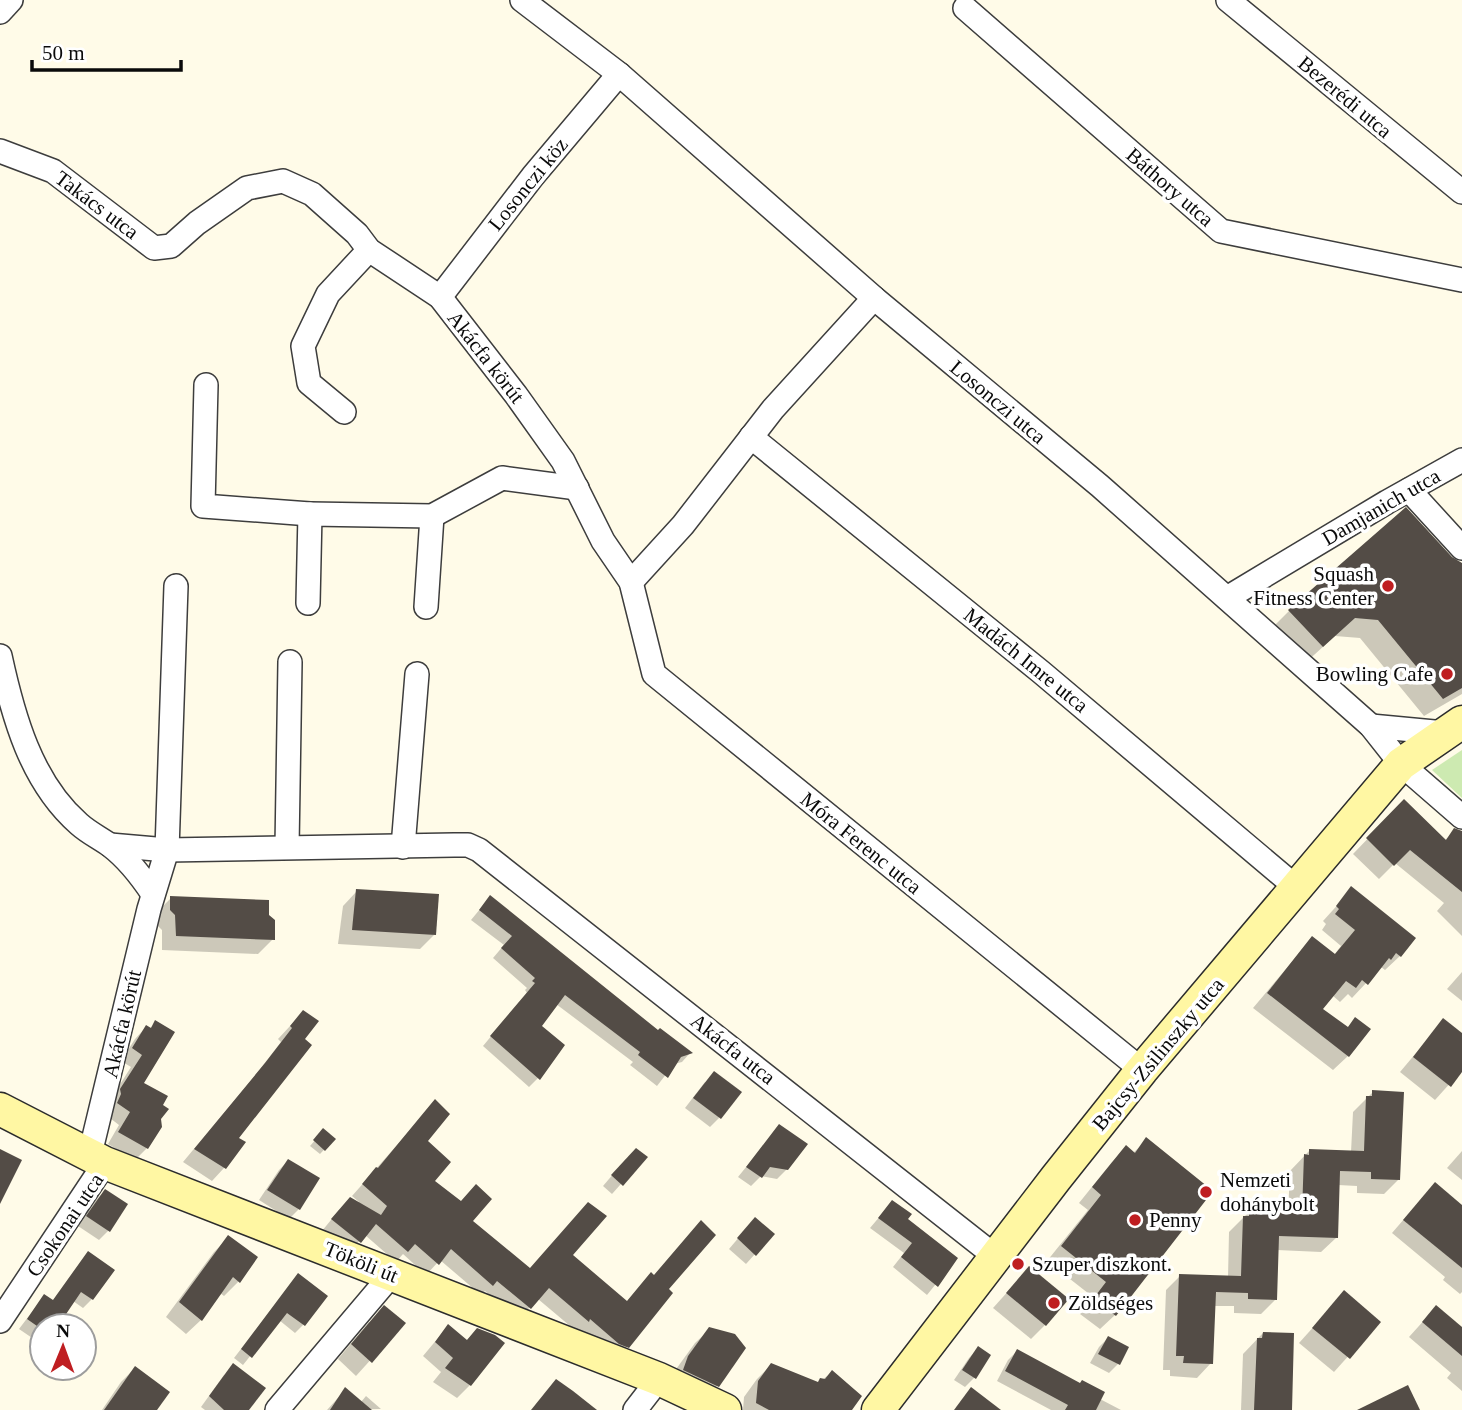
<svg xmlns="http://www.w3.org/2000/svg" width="1462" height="1410" viewBox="0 0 1462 1410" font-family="Georgia,serif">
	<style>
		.green { fill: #cdeab1 }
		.shadow { fill: #0003 }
		.building { fill: #534c46 }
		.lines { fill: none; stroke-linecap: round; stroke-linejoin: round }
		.street-casing { stroke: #3d3d3d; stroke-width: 26 }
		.secondary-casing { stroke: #2c2c2c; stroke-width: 35 }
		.street { stroke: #fff; stroke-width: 23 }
		.secondary { stroke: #fff7a3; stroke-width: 32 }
		.poi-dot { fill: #bf1e21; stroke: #fff; stroke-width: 2.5 }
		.labels { text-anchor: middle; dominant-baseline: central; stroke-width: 7; stroke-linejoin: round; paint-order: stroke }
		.street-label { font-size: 21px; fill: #0a0a0a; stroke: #fff }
		.poi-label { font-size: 21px; fill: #0a0a0a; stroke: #fff; text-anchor: start }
	</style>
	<rect width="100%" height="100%" fill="#fffbe8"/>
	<polygon class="green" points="1462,750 1462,798 1432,770"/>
	<g class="shadow">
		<polygon points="1451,559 1462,566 1462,694 1424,716 1360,638 1335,636 1304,664 1271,629 1289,611"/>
		<polygon points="1404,801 1444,841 1455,831 1462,837 1462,936 1437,911 1444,903 1395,863 1379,879 1353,854"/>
		<polygon points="1352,889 1400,956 1385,970 1381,967 1352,998 1348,994 1340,1002 1332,995 1321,1009 1346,1029 1356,1019 1348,1056 1333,1070 1253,1008 1312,938 1334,955 1341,946 1322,930 1326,924 1323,921"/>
		<polygon points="357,891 434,935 420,949 338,944 343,906"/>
		<polygon points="490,897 658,1032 690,1053 682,1062 674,1064 657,1086 630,1065 633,1062 556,1004 540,1026 538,1078 529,1087 483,1046 527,993 525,990 527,988 493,958 504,945 471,920"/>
		<polygon points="171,898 268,916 273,939 258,954 162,950 162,930 156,924 157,912"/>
		<polygon points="1462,972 1462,1001 1447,989"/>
		<polygon points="303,1012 237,1138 244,1142 224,1168 212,1181 183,1162 253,1078 281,1042 278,1039"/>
		<polygon points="1443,1021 1462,1036 1462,1070 1435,1100 1400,1072"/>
		<polygon points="156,1023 142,1084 161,1106 160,1119 147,1148 135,1160 108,1144 119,1125 106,1115 109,1102 131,1067 121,1061 135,1039 146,1027 149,1029"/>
		<polygon points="705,1082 719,1118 710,1127 685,1108"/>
		<polygon points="1373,1092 1399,1179 1384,1194 1357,1193 1357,1186 1338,1185 1336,1238 1321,1252 1277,1250 1275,1300 1261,1314 1234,1313 1234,1306 1213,1306 1211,1363 1197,1378 1170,1376 1170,1370 1163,1370 1166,1290 1180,1276 1228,1277 1229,1232 1249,1212 1288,1214 1290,1171 1310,1150 1351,1152 1353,1112"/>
		<polygon points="435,1102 426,1141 433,1181 471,1221 529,1270 571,1255 626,1303 651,1274 667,1289 628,1346 616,1358 608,1355 578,1329 576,1331 538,1299 518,1319 485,1291 481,1295 440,1260 426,1275 403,1254 396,1262 365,1235 348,1253 322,1231 339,1210 358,1203 359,1202 352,1196"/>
		<polygon points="779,1126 787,1169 777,1179 761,1176 751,1186 738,1177"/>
		<polygon points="324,1130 334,1139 320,1154 310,1146"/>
		<polygon points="1147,1140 1115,1315 1100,1329 1080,1314 1093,1297 1047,1261 1088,1210 1079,1203 1112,1162 1126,1148 1133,1153"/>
		<polygon points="1462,1151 1462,1180 1447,1168"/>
		<polygon points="645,1157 612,1194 603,1186 626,1159"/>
		<polygon points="288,1161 317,1179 299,1209 289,1219 259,1200 279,1170"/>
		<polygon points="105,1191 108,1231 99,1240 78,1226 96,1200"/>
		<polygon points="1423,1197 1462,1208 1462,1292 1460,1294 1443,1280 1445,1277 1392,1233"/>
		<polygon points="892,1202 905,1219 956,1259 927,1295 893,1267 904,1253 870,1228"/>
		<polygon points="746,1229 755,1254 746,1264 729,1249"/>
		<polygon points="228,1238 255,1258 238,1282 224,1296 220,1293 201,1320 186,1334 166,1317 214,1252"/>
		<polygon points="89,1254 92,1299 83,1308 73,1301 56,1326 42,1326 41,1344 19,1329 44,1296 52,1302"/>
		<polygon points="1029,1268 1045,1325 1031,1339 993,1308"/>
		<polygon points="298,1275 303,1325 295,1333 279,1320 243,1365 234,1358"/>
		<polygon points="1344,1293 1379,1322 1334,1372 1299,1343"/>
		<polygon points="1436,1307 1462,1330 1462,1391 1447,1378 1451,1373 1409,1337"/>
		<polygon points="369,1322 403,1324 356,1376 338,1359"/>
		<polygon points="448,1326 466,1341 477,1330 470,1385 457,1398 433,1382 441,1372 423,1356"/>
		<polygon points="710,1329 717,1386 703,1400 674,1372 695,1343"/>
		<polygon points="1263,1333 1290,1410 1241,1410 1243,1354"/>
		<polygon points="1108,1338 1118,1364 1109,1373 1090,1363 1099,1347"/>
		<polygon points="978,1348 974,1378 965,1387 954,1380 969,1358"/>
		<polygon points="1017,1351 1100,1399 1121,1410 1051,1410 997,1381 1008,1360"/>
		<polygon points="771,1365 817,1384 832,1372 850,1410 743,1410 744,1397 757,1379"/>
		<polygon points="135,1368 155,1410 102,1410 121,1382"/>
		<polygon points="224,1375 247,1410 205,1410 201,1407"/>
		<polygon points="346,1389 361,1402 366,1396 381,1409 327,1410"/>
	</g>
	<g class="building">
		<polygon points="1406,507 1452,557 1462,563 1462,688 1443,699 1378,620 1355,618 1323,647 1288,610"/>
		<polygon points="1404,799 1446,840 1454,828 1462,831 1462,892 1410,850 1394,866 1366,838"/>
		<polygon points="1351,886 1416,938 1401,957 1396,953 1391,960 1389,958 1368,985 1362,980 1356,988 1346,981 1323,1009 1348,1027 1355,1017 1371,1029 1349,1057 1267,993 1312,936 1335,954 1355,930 1335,914 1339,909 1336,906"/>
		<polygon points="356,889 439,894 436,935 352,930"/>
		<polygon points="490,895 658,1030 660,1028 693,1053 681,1057 668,1078 638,1055 640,1052 565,995 542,1026 565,1045 540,1080 490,1036 535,983 532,981 535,978 501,948 512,936 479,910"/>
		<polygon points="170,896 269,900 269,915 275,920 275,940 176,936 175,915 170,910"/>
		<polygon points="303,1010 319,1021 305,1039 312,1045 239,1138 246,1142 226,1169 194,1149 265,1063 292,1028 290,1026"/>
		<polygon points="1443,1018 1462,1033 1462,1072 1451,1087 1413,1057"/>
		<polygon points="155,1020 175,1032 144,1083 168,1096 163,1105 169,1109 161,1119 162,1127 148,1149 118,1132 130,1112 117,1103 121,1094 120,1089 142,1055 132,1048 146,1025 151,1028"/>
		<polygon points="714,1071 742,1092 721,1119 693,1098"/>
		<polygon points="1372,1090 1404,1092 1400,1180 1371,1179 1371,1172 1340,1171 1338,1238 1279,1236 1277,1300 1248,1299 1248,1293 1216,1292 1213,1364 1183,1363 1184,1356 1176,1356 1179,1274 1241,1276 1243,1216 1249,1216 1249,1211 1302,1213 1304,1154 1309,1155 1309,1149 1364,1151 1366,1096 1372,1096"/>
		<polygon points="435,1099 450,1114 428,1141 451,1162 435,1181 461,1201 476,1184 492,1199 473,1221 530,1268 588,1202 607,1216 573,1255 627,1301 651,1272 654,1275 701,1220 716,1235 669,1289 673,1293 629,1348 619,1344 590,1319 589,1322 549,1288 531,1309 497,1281 493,1286 451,1249 439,1265 415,1244 408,1252 376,1224 361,1243 331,1219 350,1197 381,1215 387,1206 362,1184 376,1167 378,1168"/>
		<polygon points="779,1124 808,1144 788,1170 770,1167 762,1178 746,1167"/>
		<polygon points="323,1128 336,1139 325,1151 313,1140"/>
		<polygon points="1146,1137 1213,1191 1116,1316 1093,1299 1106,1282 1061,1246 1101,1195 1092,1187 1126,1145 1135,1153"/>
		<polygon points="636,1148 648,1157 623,1186 611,1175"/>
		<polygon points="0,1149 22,1160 0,1204"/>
		<polygon points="288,1159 320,1178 300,1210 267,1190"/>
		<polygon points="1435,1182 1462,1205 1462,1268 1403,1220"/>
		<polygon points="105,1189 128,1204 110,1232 86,1216"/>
		<polygon points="892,1200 912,1214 908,1219 958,1258 938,1287 901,1257 912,1243 878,1218"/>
		<polygon points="755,1217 775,1234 756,1256 737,1238"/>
		<polygon points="228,1235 258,1257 240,1283 233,1277 202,1321 179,1302"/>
		<polygon points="88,1251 115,1270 93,1300 81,1292 58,1326 37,1326 27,1319 44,1294 53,1300"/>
		<polygon points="1029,1266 1069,1299 1046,1326 1006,1293"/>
		<polygon points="298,1273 328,1296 305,1326 287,1313 252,1358 241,1349"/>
		<polygon points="1344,1290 1381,1322 1350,1359 1312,1328"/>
		<polygon points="384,1305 406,1323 372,1363 351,1344"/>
		<polygon points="1436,1305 1462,1327 1462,1356 1422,1322"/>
		<polygon points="448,1324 467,1340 477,1328 495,1335 505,1343 471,1386 445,1368 453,1358 435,1342"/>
		<polygon points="709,1327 735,1334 746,1348 719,1387 683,1370 688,1356"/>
		<polygon points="1263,1332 1294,1333 1292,1410 1254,1410 1257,1338 1262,1338"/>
		<polygon points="1108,1336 1129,1347 1120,1365 1098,1354"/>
		<polygon points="978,1346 991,1355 976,1379 962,1370"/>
		<polygon points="1017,1349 1080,1383 1082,1380 1105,1392 1096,1410 1065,1410 1068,1405 1005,1371"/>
		<polygon points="233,1363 266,1388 249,1410 224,1410 209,1396"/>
		<polygon points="771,1363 818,1382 820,1378 825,1379 832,1370 862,1396 852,1410 769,1410 756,1403 758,1381"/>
		<polygon points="135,1366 170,1392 157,1410 104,1410"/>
		<polygon points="556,1379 573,1391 597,1410 531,1410"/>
		<polygon points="1408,1385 1420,1410 1357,1410"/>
		<polygon points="345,1387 372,1410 330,1410"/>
		<polygon points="971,1387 1001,1410 954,1410"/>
	</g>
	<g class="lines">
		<g class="street-casing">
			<g id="street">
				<polyline points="522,0 619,74 874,298 1100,486 1371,726 1401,764 1462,817"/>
				<polyline points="1228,0 1462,192"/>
				<polyline points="965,8 1221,231 1462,280"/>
				<polyline points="0,12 11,0"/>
				<polyline points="0,151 53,171 154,248 171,246 197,223 247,188 283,181 312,194 357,234 369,250 440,297 516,395 563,461 603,541 631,582 654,674 1142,1070"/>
				<polyline points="440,297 533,176 619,74"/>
				<polyline points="206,385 203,506 310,514"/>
				<polyline points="344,412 309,383 303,346 328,294 369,250"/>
				<polyline points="751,437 1041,672 1297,888"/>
				<polyline points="1409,490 1462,548"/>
				<polyline points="631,582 683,525 773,409 874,298"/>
				<polyline points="1227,598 1387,502 1462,460"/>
				<polyline points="308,603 310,514 432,516 502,478 577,488"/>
				<polyline points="426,607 432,516"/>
				<path d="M0 656C13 716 31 782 79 824 89 833 100 838 111 846 128 859 141 876 153 894"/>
				<polyline points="1371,726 1445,733"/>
				<polyline points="110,845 167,850 454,845 468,845 479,850 996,1257"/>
				<polyline points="287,847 290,662"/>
				<polyline points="403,847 417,674"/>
				<polyline points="90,1154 149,909 167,850 176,586"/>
				<polyline points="0,1321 105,1163"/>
				<polyline points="277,1410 392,1274"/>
				<polyline points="635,1410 659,1379"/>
			</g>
		</g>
		<g class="secondary-casing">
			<g id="secondary">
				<polyline points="0,1109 105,1163 659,1379 725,1410"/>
				<polyline points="878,1410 1056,1178 1142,1070 1401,764 1462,722"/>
			</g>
		</g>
		<use href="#street" class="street"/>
		<use href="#secondary" class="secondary"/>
	</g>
	<g class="poi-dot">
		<circle cx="1388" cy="586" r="7"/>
		<circle cx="1447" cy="674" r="7"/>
		<circle cx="1206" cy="1192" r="7"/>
		<circle cx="1135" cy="1220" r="7"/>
		<circle cx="1018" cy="1264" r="7"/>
		<circle cx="1054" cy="1303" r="7"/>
	</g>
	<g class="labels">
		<g class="street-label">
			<text transform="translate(1345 97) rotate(40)">Bezerédi utca</text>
			<text transform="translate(528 184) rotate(-51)">Losonczi köz</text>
			<text transform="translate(1170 187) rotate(41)">Báthory utca</text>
			<text transform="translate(97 205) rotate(37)">Takács utca</text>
			<text transform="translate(486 357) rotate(52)">Akácfa körút</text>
			<text transform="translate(998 402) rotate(40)">Losonczi utca</text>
			<text transform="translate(1381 507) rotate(-30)">Damjanich utca</text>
			<text transform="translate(1026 660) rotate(39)">Madách Imre utca</text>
			<text transform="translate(861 843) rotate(39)">Móra Ferenc utca</text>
			<text transform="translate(122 1024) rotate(-77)">Akácfa körút</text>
			<text transform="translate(733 1049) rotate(38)">Akácfa utca</text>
			<text transform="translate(1158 1054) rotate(-50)">Bajcsy-Zsilinszky utca</text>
			<text transform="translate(65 1225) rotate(-56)">Csokonai utca</text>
			<text transform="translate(361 1262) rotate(22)">Tököli út</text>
		</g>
		<g class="poi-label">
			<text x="1374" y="574" text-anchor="end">Squash<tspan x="1374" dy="24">Fitness Center</tspan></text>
			<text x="1433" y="674" text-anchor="end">Bowling Cafe</text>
			<text x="1220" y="1180">Nemzeti<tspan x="1220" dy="24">dohánybolt</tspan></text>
			<text x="1149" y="1220">Penny</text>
			<text x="1032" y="1264">Szuper diszkont.</text>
			<text x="1068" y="1303">Zöldséges</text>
		</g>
	</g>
	<g transform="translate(63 1347) rotate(1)"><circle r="33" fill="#ffffff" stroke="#9d9d9d" stroke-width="2"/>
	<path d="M0-5L12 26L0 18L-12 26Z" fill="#bf1e21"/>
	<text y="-10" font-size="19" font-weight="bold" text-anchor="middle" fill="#0a0a0a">N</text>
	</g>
	<path d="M32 60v10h149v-10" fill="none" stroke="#0a0a0a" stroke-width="3.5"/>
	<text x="42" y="60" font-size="21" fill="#0a0a0a" stroke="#ffffff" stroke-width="5" paint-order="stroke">50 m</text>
</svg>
